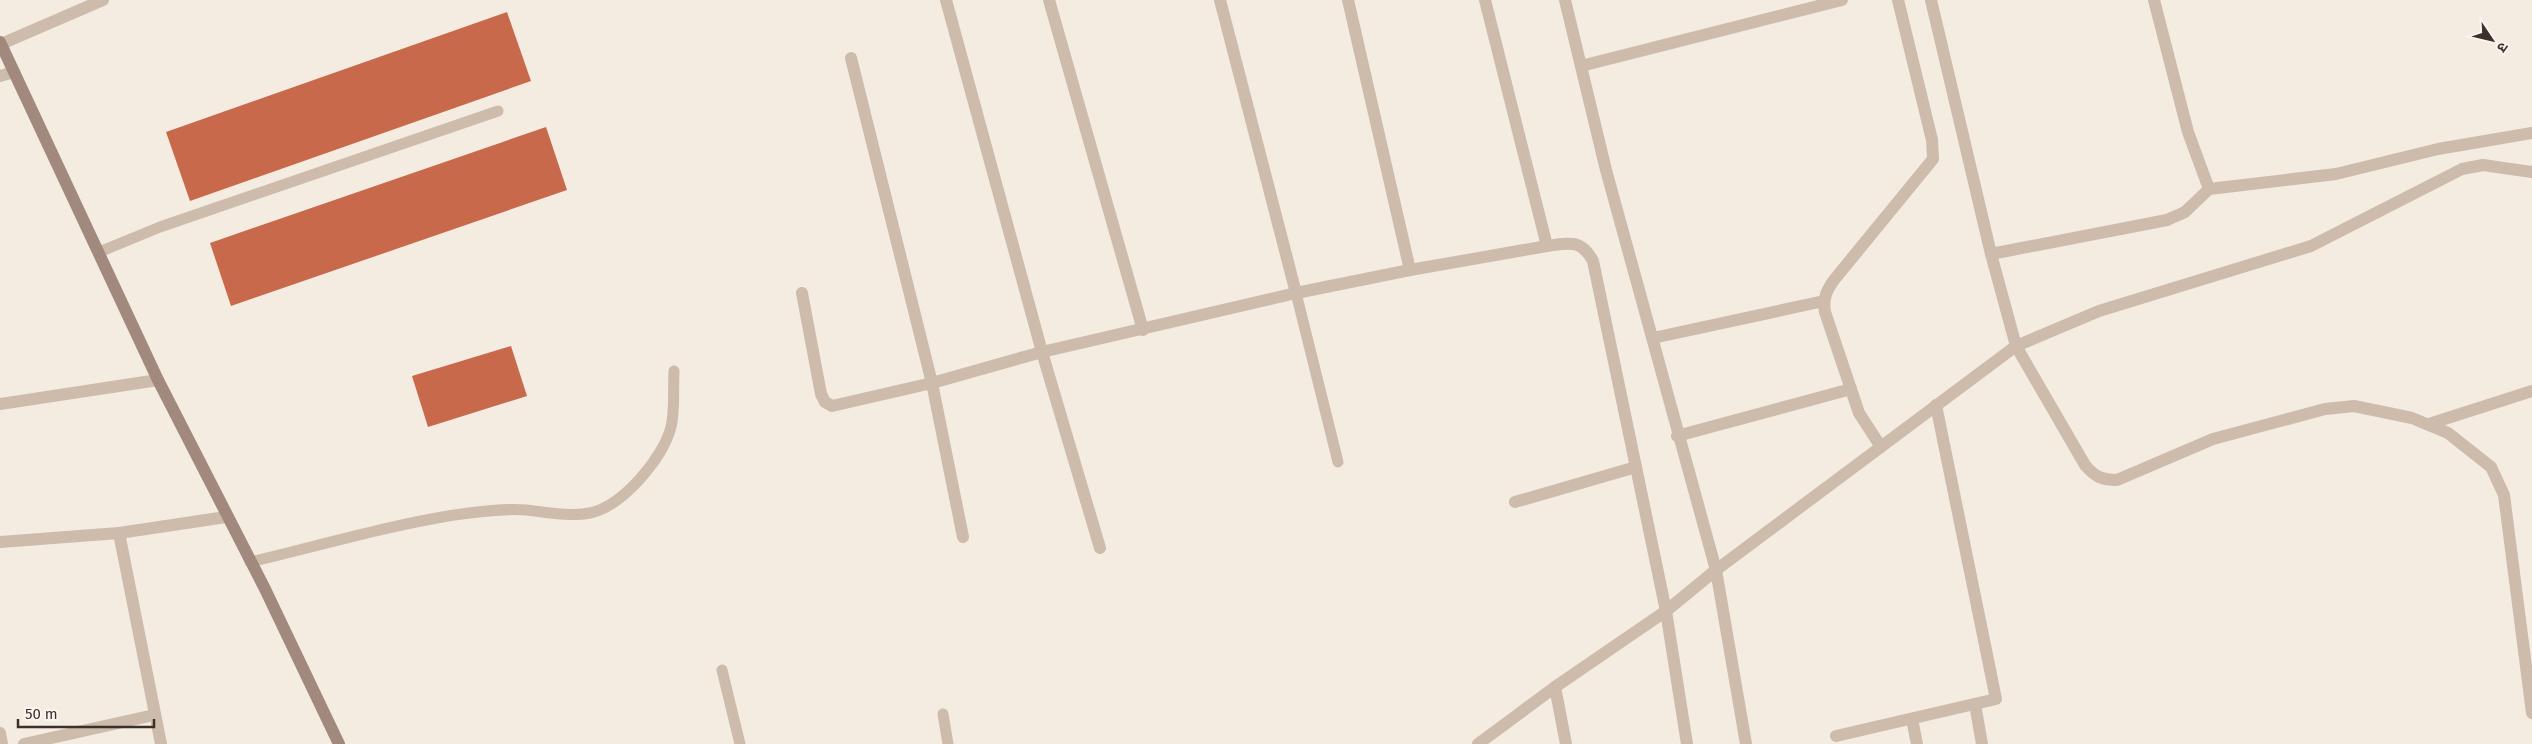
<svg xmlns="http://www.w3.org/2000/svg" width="2532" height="744" viewBox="0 0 2532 744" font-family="'Fira Sans','Noto Sans Devanagari',sans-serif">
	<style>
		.building { fill: #c8694b }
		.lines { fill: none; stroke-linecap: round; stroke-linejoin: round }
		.lane { stroke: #cdbbac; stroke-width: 11 }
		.street { stroke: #cdbbac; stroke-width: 12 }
		.secondary { stroke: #a18a7d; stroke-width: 12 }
	</style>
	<rect width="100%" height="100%" fill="#f4ebe1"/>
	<g class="building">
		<polygon points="507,12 531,81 190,201 166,132"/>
		<polygon points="546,127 567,190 231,306 210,243"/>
		<polygon points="511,346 527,396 428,427 412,376"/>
	</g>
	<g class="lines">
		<g class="lane">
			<polyline points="99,252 160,227 498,111"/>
			<polyline points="1296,293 1338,462"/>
			<path d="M250 562C318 546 386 526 454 515 476 512 504 508 526 510 546 512 570 517 590 513 623 506 663 458 671 427 675 410 673 389 674 371"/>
			<polyline points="722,670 740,744"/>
			<polyline points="943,714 948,744"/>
		</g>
		<g class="street">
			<polyline points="946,0 1042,352 1100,548"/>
			<polyline points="1049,0 1143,330"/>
			<polyline points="1220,0 1296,293"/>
			<polyline points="1348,0 1410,270"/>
			<polyline points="1485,0 1547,246"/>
			<polyline points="1565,0 1606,170 1716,570 1746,744"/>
			<path d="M1931 0 1991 254 2016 346 2085 465C2095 477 2102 480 2117 480L2213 439 2325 409 2354 406 2412 418 2448 433 2491 467 2504 495 2532 713"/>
			<polyline points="2154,0 2188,132 2209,189 2336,174 2438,149 2532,133"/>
			<polyline points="1,44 103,0"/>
			<polyline points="851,58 932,383 963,537"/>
			<polyline points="1581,66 1842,0"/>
			<polyline points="0,76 14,72"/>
			<polyline points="1991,254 2167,220 2185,212 2209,189"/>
			<path d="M802 293 821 394 825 402 832 406 932 383 1042 352 1296 293 1410 270 1547 246C1570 243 1581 239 1593 261L1666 611 1687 744"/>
			<polyline points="1653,338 1824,301"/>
			<polyline points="0,404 158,380"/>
			<polyline points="2429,424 2532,391"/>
			<polyline points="1677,436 1851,389"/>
			<path d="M1881 447 1859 413 1825 312C1823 299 1826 291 1834 280L1933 159 1932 140 1898 0"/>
			<polyline points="1515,502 1636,467"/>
			<polyline points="119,533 226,517"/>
			<polyline points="0,542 119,533 161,744"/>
			<polyline points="1555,687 1566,744"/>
			<polyline points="1975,704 1982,744"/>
			<polyline points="1912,719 1917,744"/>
			<polyline points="0,733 2,744"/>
			<polyline points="1836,736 1996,699 1936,405"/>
			<polyline points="24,744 154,715"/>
			<polyline points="1478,744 1555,687 1666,611 1716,570 2016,346 2099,311 2311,246 2462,169 2483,165 2532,172"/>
		</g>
		<polyline class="secondary" points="0,42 158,380 265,589 339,744"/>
	</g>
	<g transform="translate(2492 40) rotate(125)" stroke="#fbf5ee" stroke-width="4" paint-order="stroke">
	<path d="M0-4L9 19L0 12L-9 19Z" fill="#3b302b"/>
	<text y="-8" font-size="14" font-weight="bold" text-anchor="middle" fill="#3b302b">उ</text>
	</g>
	<path d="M18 719v8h136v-8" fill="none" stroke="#3b302b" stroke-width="2.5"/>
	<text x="25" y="719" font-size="15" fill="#3b302b" stroke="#fbf5ee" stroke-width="4" paint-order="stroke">50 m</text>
</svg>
